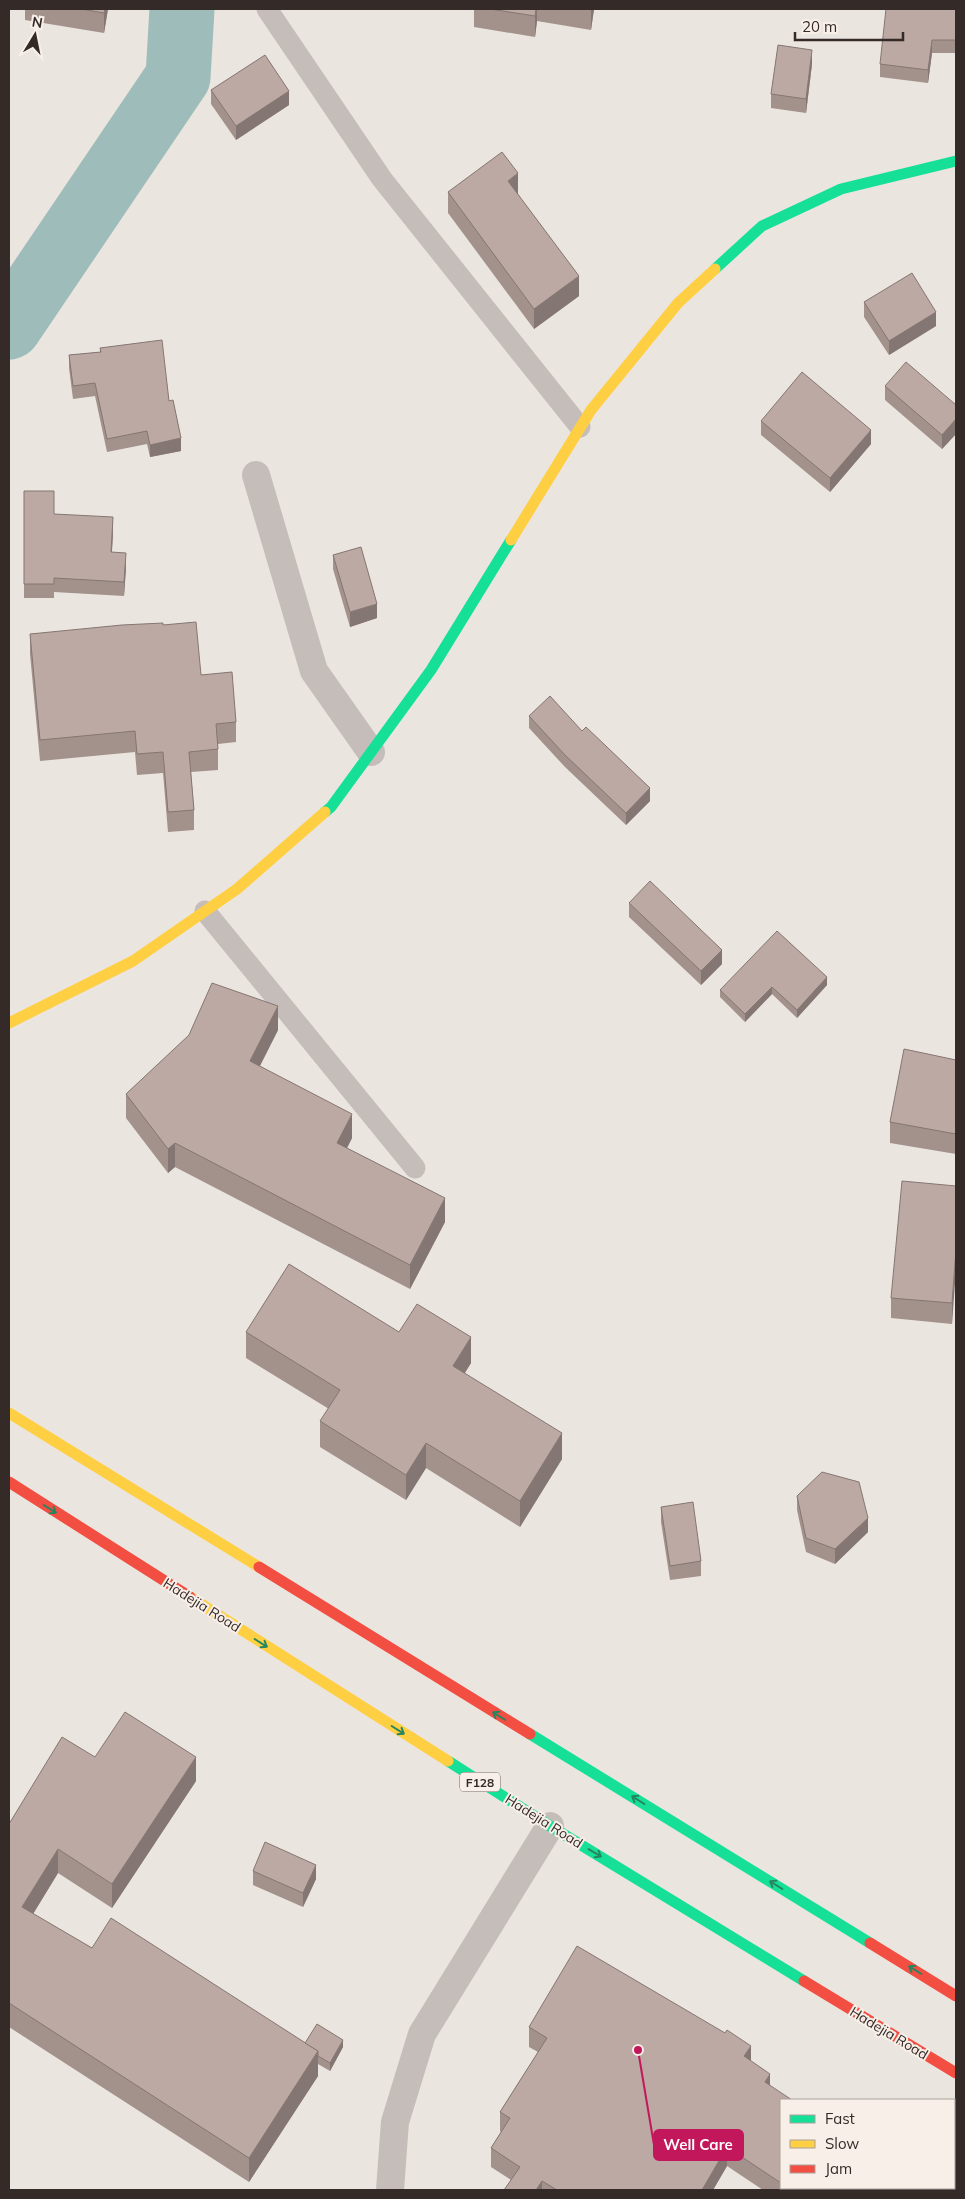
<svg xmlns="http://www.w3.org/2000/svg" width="965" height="2199" viewBox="0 0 965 2199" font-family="Mulish,sans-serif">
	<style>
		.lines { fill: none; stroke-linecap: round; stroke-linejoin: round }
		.river { stroke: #9ebcba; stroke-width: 65 }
		.lane { stroke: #c4bdb9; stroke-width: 21 }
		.street { stroke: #c4bdb9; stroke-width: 28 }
		.fast { stroke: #16e098; stroke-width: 11 }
		.slow { stroke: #ffcf43; stroke-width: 11 }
		.jam { stroke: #f24e42; stroke-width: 11 }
		.wall { fill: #a3918c }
		.shaded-wall { fill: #847672 }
		.building { fill: #bda9a3; stroke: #847672 }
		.oneway { stroke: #258660 }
		.labels { text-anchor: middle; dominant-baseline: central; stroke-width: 4; stroke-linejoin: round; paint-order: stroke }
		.shield { fill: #f8efe8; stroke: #6f6662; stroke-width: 1 }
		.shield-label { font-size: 12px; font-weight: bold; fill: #342b28 }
		.street-label { font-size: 14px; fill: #342b28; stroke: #f8efe8 }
		.leader { fill: none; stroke: #c2185b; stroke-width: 2 }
		.callout-dot { fill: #c2185b; stroke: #f8efe8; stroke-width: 2 }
		.callout { fill: #c2185b; stroke: #c2185b; stroke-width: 2 }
		.callout-label { font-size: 15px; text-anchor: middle; font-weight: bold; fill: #fff }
	</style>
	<rect width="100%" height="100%" fill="#ebe5e0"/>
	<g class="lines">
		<polyline class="river" points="9,327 178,77 182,9"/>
		<g class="lane">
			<polyline points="267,9 382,179 580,427"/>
			<polyline points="205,911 415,1168"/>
		</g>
		<g class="street">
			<polyline points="256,475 314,671 371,752"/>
			<polyline points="390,2190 395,2122 422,2034 550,1826"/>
		</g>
		<g class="fast">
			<polyline points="715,269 762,226 841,189 956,161"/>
			<polyline points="325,812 331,807 431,670 511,540"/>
			<polyline points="530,1734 870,1943"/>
			<polyline points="448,1761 550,1826 804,1981"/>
		</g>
		<g class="slow">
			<polyline points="511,540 591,410 678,303 715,269"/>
			<polyline points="9,1023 133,961 237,889 325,812"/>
			<polyline points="9,1413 259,1567"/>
			<polyline points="190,1597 448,1761"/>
		</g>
		<g class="jam">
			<polyline points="9,1482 190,1597"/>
			<polyline points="259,1567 530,1734"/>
			<polyline points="870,1943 956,1996"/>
			<polyline points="804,1981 956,2073"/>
		</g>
	</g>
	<g class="wall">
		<polygon points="25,9 108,9 104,33 25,20"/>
		<polygon points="474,9 594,9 591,30 537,21 535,37 474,27"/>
		<polygon points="956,9 956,53 932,53 928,83 880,77 880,64"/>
		<polygon points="812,64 806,113 771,108 771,94"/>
		<polygon points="211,90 289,105 236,140 211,104"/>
		<polygon points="448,192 518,194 579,296 534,329 448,213"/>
		<polygon points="864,302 936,326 889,355 864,317"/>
		<polygon points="100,348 169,401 181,451 150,457 147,444 107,452 95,396 73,399 69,368 69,355 100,352"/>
		<polygon points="885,386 956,405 956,434 942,449 885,400"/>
		<polygon points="761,421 871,444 830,492 761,435"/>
		<polygon points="24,491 54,514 113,532 112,552 126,567 124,596 54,592 54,598 24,598"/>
		<polygon points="333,555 377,618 350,627 333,569"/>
		<polygon points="163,625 236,722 236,742 218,744 218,770 191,772 194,810 194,830 168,832 163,773 137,775 135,752 40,761 30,654 30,634"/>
		<polygon points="529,716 650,801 626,825 565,767 529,728"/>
		<polygon points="629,903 722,964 701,985 629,917"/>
		<polygon points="827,985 797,1018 772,994 745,1022 720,997 720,990"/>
		<polygon points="278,1030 260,1066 352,1138 347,1148 445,1222 410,1289 175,1167 168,1173 126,1118 126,1094"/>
		<polygon points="956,1060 956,1154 890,1143 890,1122"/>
		<polygon points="956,1186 952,1324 891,1318 891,1298"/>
		<polygon points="246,1332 399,1332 471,1363 465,1373 562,1459 520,1527 426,1468 406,1500 320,1447 320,1421 329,1409 246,1358"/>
		<polygon points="797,1496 868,1532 835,1564 806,1552 797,1510"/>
		<polygon points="661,1507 701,1561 701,1576 670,1580 661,1522"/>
		<polygon points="95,1757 196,1781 112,1908 58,1873 33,1914 92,1948 305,2043 343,2047 330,2071 318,2064 318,2076 249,2182 9,2027 9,1824"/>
		<polygon points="253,1871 316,1879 303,1907 253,1885"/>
		<polygon points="529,2027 751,2061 781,2100 781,2188 875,2188 875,2190 763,2190 727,2166 713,2190 504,2190 511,2180 491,2167 491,2148 501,2132 500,2131 500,2112 538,2052 529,2047"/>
	</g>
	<g class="shaded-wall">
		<polygon points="105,9 108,9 104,33 104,13"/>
		<polygon points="536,9 537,9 537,21 535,37 535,16"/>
		<polygon points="591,9 594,9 591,30"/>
		<polygon points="932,40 932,53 928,83 928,70"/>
		<polygon points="812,50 812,64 806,113 806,99"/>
		<polygon points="289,91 289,105 236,140 236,126"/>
		<polygon points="518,173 518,194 508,202 508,181"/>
		<polygon points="579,276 579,296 534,329 534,309"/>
		<polygon points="936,312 936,326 889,355 889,341"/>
		<polygon points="956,419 956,434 942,449 942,435"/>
		<polygon points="871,430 871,444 830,492 830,478"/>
		<polygon points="181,438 181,451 150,457 150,445"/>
		<polygon points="113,517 113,532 111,566 111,552"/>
		<polygon points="126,553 126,567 124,596 124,582"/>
		<polygon points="377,604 377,618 350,627 350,612"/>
		<polygon points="650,788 650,801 626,825 626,813"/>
		<polygon points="722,950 722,964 701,985 701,971"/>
		<polygon points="827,977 827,985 797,1018 797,1010"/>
		<polygon points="772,987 772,994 745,1022 745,1014"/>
		<polygon points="278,1006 278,1030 250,1085 250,1061"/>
		<polygon points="352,1114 352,1138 337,1167 337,1143"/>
		<polygon points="175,1143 175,1167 168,1173 168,1149"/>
		<polygon points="445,1198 445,1222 410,1289 410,1265"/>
		<polygon points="956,1250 956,1270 952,1324 952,1303"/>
		<polygon points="471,1337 471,1363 453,1391 453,1366"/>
		<polygon points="562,1433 562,1459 520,1527 520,1501"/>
		<polygon points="426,1443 426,1468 406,1500 406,1475"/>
		<polygon points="868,1518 868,1532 835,1564 835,1549"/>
		<polygon points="196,1757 196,1781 112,1908 112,1884"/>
		<polygon points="58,1849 58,1873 22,1932 22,1907"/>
		<polygon points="316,1865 316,1879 303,1907 303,1893"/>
		<polygon points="343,2040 343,2047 330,2071 330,2063"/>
		<polygon points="751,2046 751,2065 744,2056"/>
		<polygon points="318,2051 318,2076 249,2182 249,2158"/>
		<polygon points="770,2074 770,2093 765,2082"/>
		<polygon points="727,2147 727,2166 713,2190 702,2190"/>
		<polygon points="542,2181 542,2190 536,2190"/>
	</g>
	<g class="building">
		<polygon points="81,9 105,9 104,13"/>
		<polygon points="490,9 536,9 535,16"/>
		<polygon points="886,9 956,9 956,40 932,40 928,70 880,64"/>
		<polygon points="778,45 812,50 806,99 771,94"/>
		<polygon points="265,55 289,91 236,126 211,90"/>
		<polygon points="502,152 518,173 508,181 579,276 534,309 448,192"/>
		<polygon points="912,273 936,312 889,341 864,302"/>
		<polygon points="162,340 169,401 173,400 181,438 150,445 147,431 107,439 95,383 73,386 69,355 101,352 100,348"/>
		<polygon points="906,362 956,405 956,419 942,435 885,386"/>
		<polygon points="802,372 871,430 830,478 761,421"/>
		<polygon points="24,491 54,491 54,514 113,517 111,552 126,553 124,582 54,578 54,584 24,584"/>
		<polygon points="361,547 377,604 350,612 333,555"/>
		<polygon points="196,622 201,675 232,672 236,722 216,724 218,749 189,752 194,810 168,812 163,752 137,754 135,731 40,740 30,634 122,625 163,623 163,625"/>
		<polygon points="550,696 582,731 586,727 650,788 626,813 565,755 529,716"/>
		<polygon points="650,881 722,950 701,971 629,903"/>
		<polygon points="777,931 827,977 797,1010 772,987 745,1014 720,990"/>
		<polygon points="212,983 278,1006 250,1061 352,1114 337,1143 445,1198 410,1265 175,1143 168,1149 126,1094 189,1035"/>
		<polygon points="904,1049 956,1060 956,1134 890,1122"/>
		<polygon points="902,1181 956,1186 956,1250 952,1303 891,1298"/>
		<polygon points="289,1264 399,1332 417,1304 471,1337 453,1366 562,1433 520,1501 426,1443 406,1475 320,1421 340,1390 246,1332"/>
		<polygon points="822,1472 859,1482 868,1518 835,1549 806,1538 797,1496"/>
		<polygon points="693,1502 701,1561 670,1566 661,1507"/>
		<polygon points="125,1712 196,1757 112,1884 58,1849 22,1907 92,1948 111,1918 318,2051 249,2158 9,2003 9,1824 62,1737 95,1757"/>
		<polygon points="265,1842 316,1865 303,1893 253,1871"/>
		<polygon points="577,1946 725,2033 727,2030 751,2046 744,2056 770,2074 765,2082 792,2100 781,2100 781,2183 727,2147 702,2190 557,2190 542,2181 536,2190 504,2190 520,2167 491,2148 510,2118 500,2112 547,2038 529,2027"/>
		<polygon points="317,2024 343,2040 330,2063 318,2056 318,2051 305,2043"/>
		<polygon points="788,2188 875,2188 875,2190 792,2190"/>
	</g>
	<defs><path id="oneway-shaft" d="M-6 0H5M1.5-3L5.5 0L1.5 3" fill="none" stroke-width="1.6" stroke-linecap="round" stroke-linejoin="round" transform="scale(1.25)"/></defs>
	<g class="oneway">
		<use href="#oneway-shaft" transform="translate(50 1509) rotate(32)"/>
		<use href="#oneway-shaft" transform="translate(261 1643) rotate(32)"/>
		<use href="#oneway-shaft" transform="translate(499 1716) rotate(-148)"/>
		<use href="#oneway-shaft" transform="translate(398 1730) rotate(32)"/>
		<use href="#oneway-shaft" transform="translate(638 1800) rotate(-148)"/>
		<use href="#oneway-shaft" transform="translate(595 1853) rotate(31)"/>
		<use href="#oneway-shaft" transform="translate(776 1885) rotate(-148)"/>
		<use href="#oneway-shaft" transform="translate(915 1970) rotate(-148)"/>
	</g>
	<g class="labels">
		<rect class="shield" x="460" y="1772.5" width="40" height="19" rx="4"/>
		<g class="shield-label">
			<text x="480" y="1782">F128</text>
		</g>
		<g class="street-label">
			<text transform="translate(202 1605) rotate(32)">Hadejia Road</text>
			<text transform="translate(544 1821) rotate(32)">Hadejia Road</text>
			<text transform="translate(889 2033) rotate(31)">Hadejia Road</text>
		</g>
	</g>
	<path class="leader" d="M638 2050L654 2145"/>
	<circle class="callout-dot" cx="638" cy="2050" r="5"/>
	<rect class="callout" x="654" y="2130" width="89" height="30" rx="5"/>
	<g class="callout-label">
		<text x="698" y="2150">Well Care</text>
	</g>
	<rect width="965" height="2199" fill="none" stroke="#342b28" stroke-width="20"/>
	<rect x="780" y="2099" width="175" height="90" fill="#f8efe8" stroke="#aaa19b"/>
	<rect x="790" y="2115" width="25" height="8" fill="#16e098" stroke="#aaa19b"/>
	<text x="825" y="2124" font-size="15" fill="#342b28">Fast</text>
	<rect x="790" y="2140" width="25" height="8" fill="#ffcf43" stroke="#aaa19b"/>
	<text x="825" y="2149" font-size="15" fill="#342b28">Slow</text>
	<rect x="790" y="2165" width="25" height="8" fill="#f24e42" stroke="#aaa19b"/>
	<text x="825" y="2174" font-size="15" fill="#342b28">Jam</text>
	<g transform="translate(35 35) rotate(10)" stroke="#f8efe8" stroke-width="4" paint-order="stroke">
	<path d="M0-4L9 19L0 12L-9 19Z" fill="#342b28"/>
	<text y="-8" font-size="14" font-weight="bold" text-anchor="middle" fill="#342b28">N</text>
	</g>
	<path d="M795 32v8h108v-8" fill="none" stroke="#342b28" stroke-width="2.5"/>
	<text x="802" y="32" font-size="15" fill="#342b28" stroke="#f8efe8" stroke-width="4" paint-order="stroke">20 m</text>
</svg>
